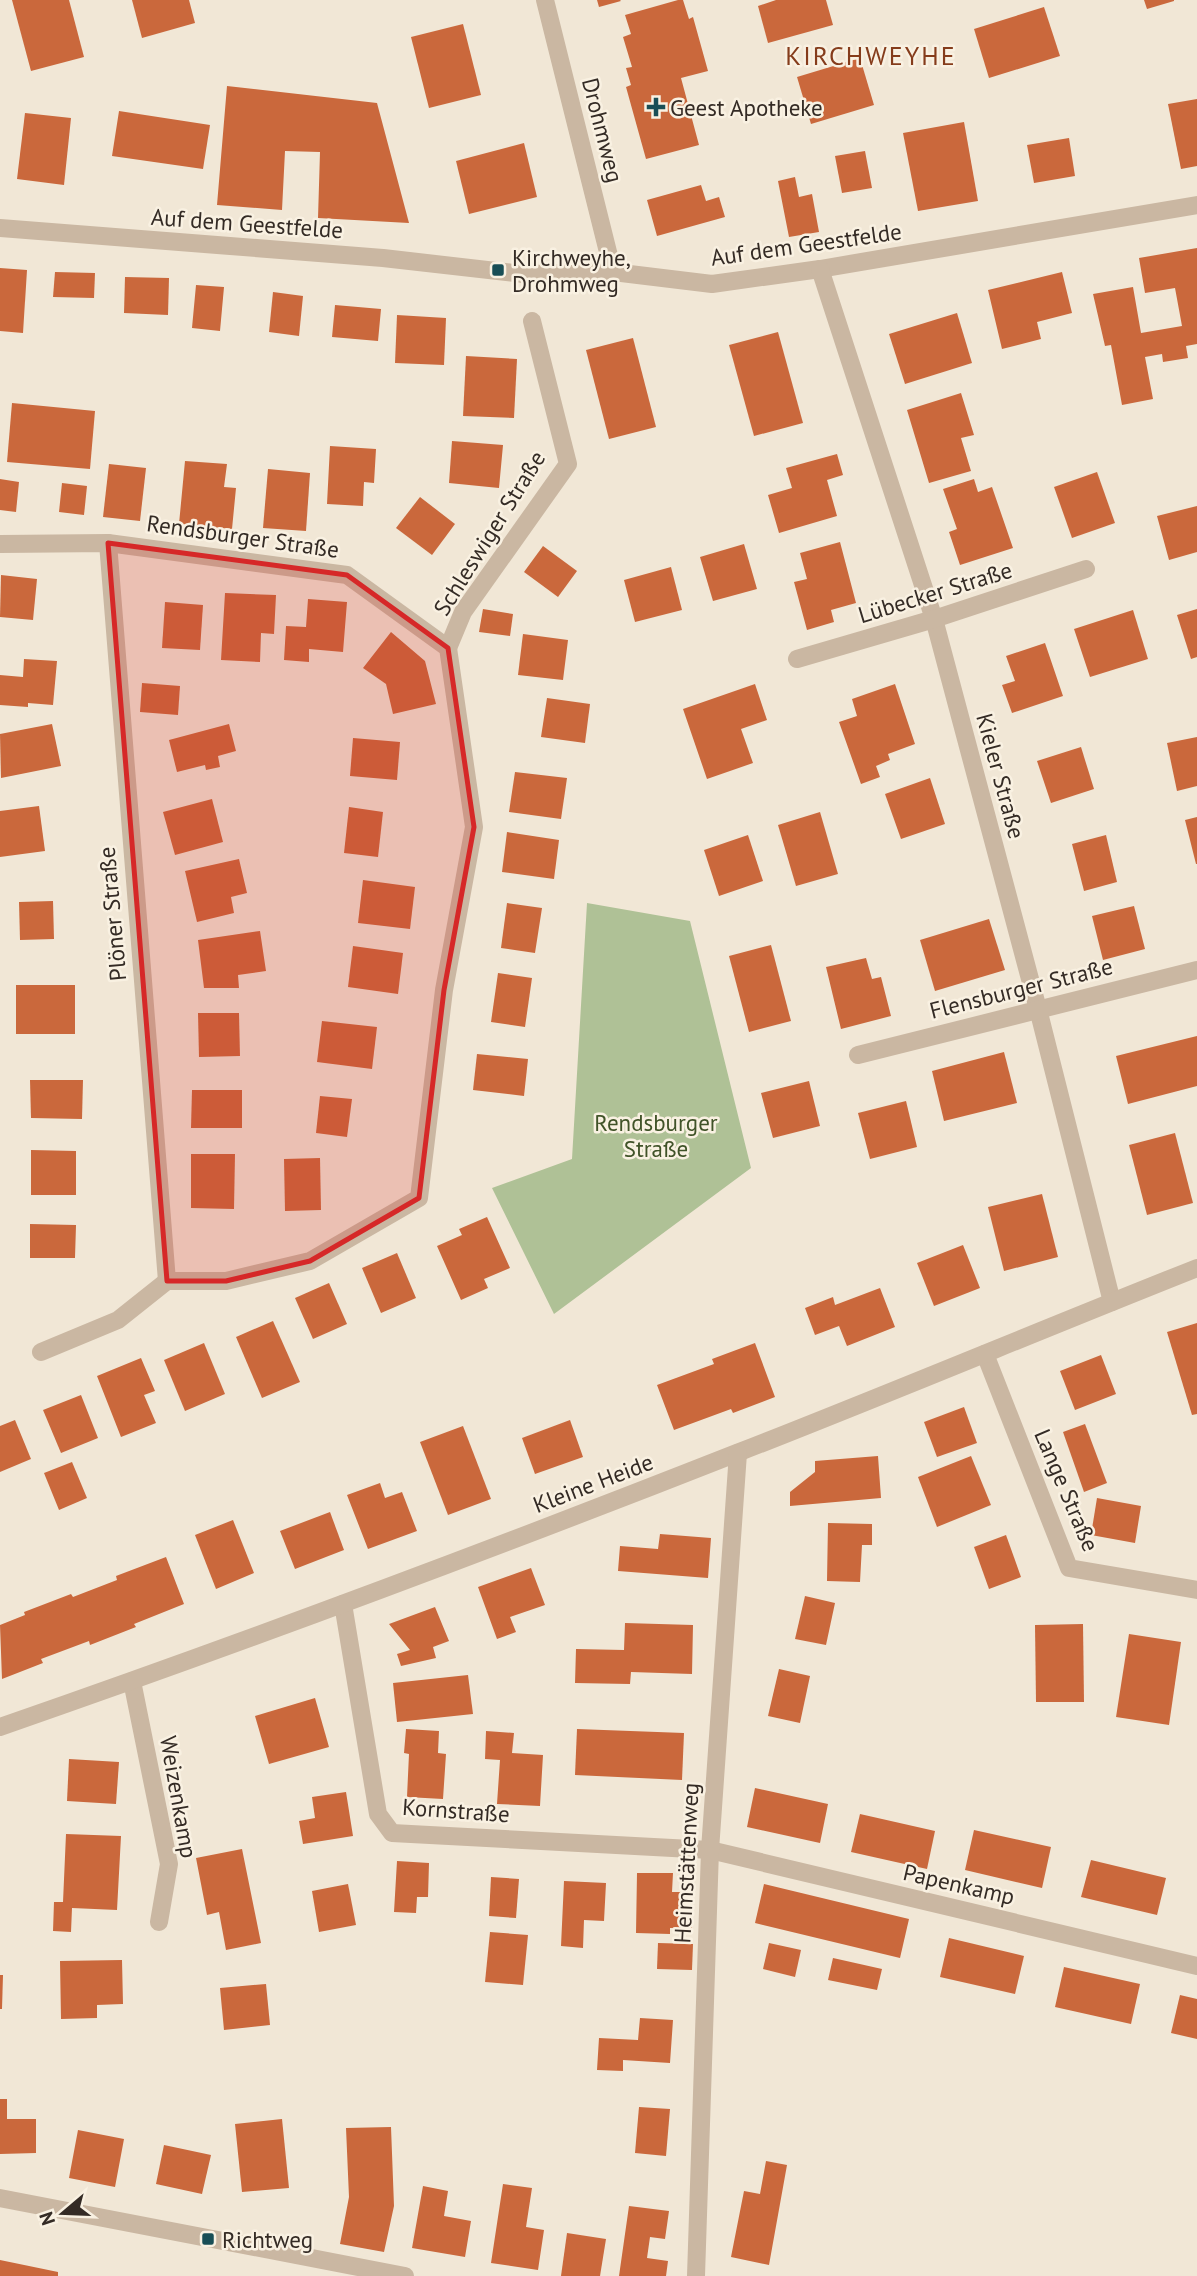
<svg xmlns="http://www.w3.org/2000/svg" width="1197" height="2276" viewBox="0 0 1197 2276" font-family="'PT Sans',sans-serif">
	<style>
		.green { fill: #afc196 }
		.building { fill: #ca683c }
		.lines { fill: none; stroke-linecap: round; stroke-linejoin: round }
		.street { stroke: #cab7a2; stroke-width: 18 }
		.marked { fill: #d62828; fill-opacity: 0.2; stroke: #d62828; stroke-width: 5; stroke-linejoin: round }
		.poi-dot { fill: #194e56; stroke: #f9f1e2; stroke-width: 2.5 }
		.labels { text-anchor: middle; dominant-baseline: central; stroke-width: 5; stroke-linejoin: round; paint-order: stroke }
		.poi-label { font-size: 23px; fill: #342b25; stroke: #f9f1e2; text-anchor: start }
		.street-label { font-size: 23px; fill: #342b25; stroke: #f9f1e2 }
		.park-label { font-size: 23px; fill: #405328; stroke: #f9f1e2 }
		.quarter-label { font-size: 26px; letter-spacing: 2px; fill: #853c1b; stroke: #f9f1e2 }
	</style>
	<rect width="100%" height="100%" fill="#f1e7d6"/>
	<polygon class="green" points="587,903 690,921 751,1168 554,1314 492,1188 572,1159"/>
	<g class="building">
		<polygon points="12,0 69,0 84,57 31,71"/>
		<polygon points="132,0 189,0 195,23 142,38"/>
		<polygon points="597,0 620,0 621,1 599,7"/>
		<polygon points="678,0 683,0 689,19 693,17 708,71 681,78 699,145 646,159 626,87 631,85 626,68 632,67 623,37 631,34 625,15"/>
		<polygon points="776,0 826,0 833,25 768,43 758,6"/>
		<polygon points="1144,0 1174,0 1174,1 1147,9"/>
		<polygon points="1044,7 1060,56 989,78 974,29"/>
		<polygon points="463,24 481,95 429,108 411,37"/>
		<polygon points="860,58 874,105 811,124 797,77"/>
		<polygon points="227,86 377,103 409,223 318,218 320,152 285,151 282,210 217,205"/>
		<polygon points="1197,99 1197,166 1181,169 1168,104"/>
		<polygon points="119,111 210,125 203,169 112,156"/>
		<polygon points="25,113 71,118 64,185 17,179"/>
		<polygon points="964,122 978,201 918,211 903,133"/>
		<polygon points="1069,138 1075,176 1034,183 1027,145"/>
		<polygon points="524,143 537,197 469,214 456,161"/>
		<polygon points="865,151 872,188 842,193 835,156"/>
		<polygon points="795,177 799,197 812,194 819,232 789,237 778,181"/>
		<polygon points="701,185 706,201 719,197 725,217 657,236 647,200"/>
		<polygon points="1197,248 1197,344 1186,346 1188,358 1163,362 1162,354 1145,357 1153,399 1122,405 1111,345 1105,346 1093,294 1133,287 1141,333 1182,326 1175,288 1145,293 1139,258"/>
		<polygon points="0,268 27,270 23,333 0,331"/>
		<polygon points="55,272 95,273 94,298 53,297"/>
		<polygon points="1062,272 1072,313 1037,322 1041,339 1002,349 988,290"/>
		<polygon points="125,277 169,278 168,315 124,313"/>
		<polygon points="196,285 224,287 220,331 192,328"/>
		<polygon points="273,292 303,296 299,336 269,332"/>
		<polygon points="335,305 381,309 378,341 332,337"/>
		<polygon points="957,313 972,363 905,384 889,334"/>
		<polygon points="397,315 446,318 444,365 395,363"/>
		<polygon points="778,332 803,423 754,436 729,345"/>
		<polygon points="633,338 656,427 609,439 586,350"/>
		<polygon points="466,356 517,359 514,418 463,416"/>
		<polygon points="961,393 974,435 961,438 971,471 929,483 907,410"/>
		<polygon points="12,403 95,411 90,469 7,462"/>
		<polygon points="452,441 503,445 499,488 449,483"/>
		<polygon points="330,446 376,449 374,483 364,482 363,506 327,504"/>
		<polygon points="837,454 843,475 827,480 837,516 779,533 768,495 792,488 786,468"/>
		<polygon points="185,461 227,464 224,487 236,488 232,529 179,524"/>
		<polygon points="109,464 146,468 140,521 103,517"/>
		<polygon points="268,469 310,473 306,531 263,528"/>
		<polygon points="1097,472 1115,523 1072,538 1054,487"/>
		<polygon points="0,479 19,482 16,512 0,510"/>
		<polygon points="974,479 978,492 992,487 1013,548 960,565 949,532 957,529 943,489"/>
		<polygon points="62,483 87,486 84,515 59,512"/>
		<polygon points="420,497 455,524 432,555 396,528"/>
		<polygon points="1197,506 1197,552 1169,560 1157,516"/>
		<polygon points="840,542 856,603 831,610 834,622 807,630 794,582 807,579 800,553"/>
		<polygon points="744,544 757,589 713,601 700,557"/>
		<polygon points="543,546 577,571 558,597 524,572"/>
		<polygon points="671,567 682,610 635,622 624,580"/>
		<polygon points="1,575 37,579 33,620 0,617"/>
		<polygon points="225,593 276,595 274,634 261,633 260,662 221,660"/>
		<polygon points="308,599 347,602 343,652 309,649 309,662 284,660 286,626 306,627"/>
		<polygon points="165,602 203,605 200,650 162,648"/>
		<polygon points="483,609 513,614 510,636 479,632"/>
		<polygon points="1197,609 1197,657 1191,659 1177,615"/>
		<polygon points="1133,610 1148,659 1090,677 1074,629"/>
		<polygon points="391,632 425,661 436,704 393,714 386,684 363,668"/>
		<polygon points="523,634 568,640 563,680 518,675"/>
		<polygon points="1045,643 1063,696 1012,713 1002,685 1015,681 1006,656"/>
		<polygon points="24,659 57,661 53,705 28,703 28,707 0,705 0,675 23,677"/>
		<polygon points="142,683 180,686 178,715 140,712"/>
		<polygon points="755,684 767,720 741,729 753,763 707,779 683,709"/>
		<polygon points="895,684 915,744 888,754 890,760 876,766 880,777 861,784 839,722 857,716 852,699"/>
		<polygon points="547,698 590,704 585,743 541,737"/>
		<polygon points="52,724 61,766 1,778 0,734"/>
		<polygon points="229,724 236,751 218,756 220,767 206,770 205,765 177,772 169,740"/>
		<polygon points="1197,737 1197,786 1177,791 1167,743"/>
		<polygon points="353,738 400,742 397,780 350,776"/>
		<polygon points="1081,747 1094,789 1051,803 1037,761"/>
		<polygon points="515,772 567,778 561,819 509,812"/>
		<polygon points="930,778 945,824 901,839 885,794"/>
		<polygon points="212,799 223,842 175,855 163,812"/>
		<polygon points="39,806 45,851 0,857 0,811"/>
		<polygon points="349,807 383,812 378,857 344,853"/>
		<polygon points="820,812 838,874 796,886 778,825"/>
		<polygon points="1197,817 1197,864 1196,864 1185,820"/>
		<polygon points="507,832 559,840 554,879 502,872"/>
		<polygon points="748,835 763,881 719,896 704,850"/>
		<polygon points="1106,835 1117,882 1084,891 1072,844"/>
		<polygon points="239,859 247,893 231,897 234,913 197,922 185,871"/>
		<polygon points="363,880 415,887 410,929 358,923"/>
		<polygon points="53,901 54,939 20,940 19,902"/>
		<polygon points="507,903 542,908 535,953 501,948"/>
		<polygon points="1134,906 1145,949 1103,960 1092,916"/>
		<polygon points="989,919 1005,970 935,991 920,940"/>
		<polygon points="260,931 266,971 238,975 239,988 204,988 198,940"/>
		<polygon points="771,945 791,1021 749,1032 729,956"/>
		<polygon points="353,946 403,953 398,994 348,987"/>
		<polygon points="866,958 872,979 881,977 891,1016 841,1029 826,967"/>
		<polygon points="498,973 532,978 525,1027 491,1022"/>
		<rect x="16" y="985" width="59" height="49"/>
		<polygon points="198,1013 239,1013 240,1056 199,1057"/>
		<polygon points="322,1021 377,1027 372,1069 317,1062"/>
		<polygon points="1197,1036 1197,1086 1128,1104 1116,1056"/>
		<polygon points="1004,1052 1017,1103 944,1121 932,1071"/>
		<polygon points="477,1054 528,1059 524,1096 473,1090"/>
		<polygon points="30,1080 83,1080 82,1119 31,1118"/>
		<polygon points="809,1081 820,1126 773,1138 761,1093"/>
		<polygon points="192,1090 242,1090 242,1128 191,1128"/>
		<polygon points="320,1096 352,1099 347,1137 316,1133"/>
		<polygon points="906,1101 917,1147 870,1159 858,1113"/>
		<polygon points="1175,1133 1193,1203 1147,1215 1129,1145"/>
		<polygon points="31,1150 76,1151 76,1195 31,1195"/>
		<polygon points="191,1154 235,1154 234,1209 191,1208"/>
		<polygon points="320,1158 321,1210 285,1211 284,1159"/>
		<polygon points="1042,1194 1058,1257 1004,1271 988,1207"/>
		<polygon points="487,1217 510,1268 484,1279 488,1288 461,1300 437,1246 462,1235 459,1229"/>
		<polygon points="30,1224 76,1225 75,1258 30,1258"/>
		<polygon points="963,1245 980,1288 934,1306 917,1263"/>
		<polygon points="397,1253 416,1298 381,1313 362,1268"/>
		<polygon points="329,1283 347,1324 313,1339 295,1298"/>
		<polygon points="880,1288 895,1327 847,1346 839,1326 815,1335 805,1308 833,1297 835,1305"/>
		<polygon points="273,1321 300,1382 262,1398 236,1337"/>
		<polygon points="1197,1323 1197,1414 1192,1415 1167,1332"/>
		<polygon points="204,1343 225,1394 185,1411 164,1360"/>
		<polygon points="755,1343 775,1397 733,1413 731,1409 674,1430 657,1385 714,1364 712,1359"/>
		<polygon points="1101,1355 1116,1394 1075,1410 1060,1371"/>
		<polygon points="141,1358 155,1391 144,1395 156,1423 121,1437 97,1376"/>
		<polygon points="81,1395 98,1438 61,1453 43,1410"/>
		<polygon points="964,1407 977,1443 937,1457 924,1422"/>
		<polygon points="15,1420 31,1459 0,1472 0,1426"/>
		<polygon points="570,1420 583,1457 535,1474 522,1438"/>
		<polygon points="1085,1424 1107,1483 1084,1492 1063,1432"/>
		<polygon points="463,1426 491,1499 448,1515 420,1442"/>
		<polygon points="878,1456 881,1498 790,1506 790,1492 815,1472 815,1461"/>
		<polygon points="971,1456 991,1505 937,1527 918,1477"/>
		<polygon points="72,1462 87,1498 59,1510 44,1473"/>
		<polygon points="380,1483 385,1498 402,1492 417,1531 368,1549 347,1495"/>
		<polygon points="1097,1498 1141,1506 1135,1543 1091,1535"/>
		<polygon points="330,1512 344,1550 295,1569 280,1531"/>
		<polygon points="233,1520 254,1573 216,1589 195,1535"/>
		<polygon points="828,1523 872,1524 872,1545 862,1545 860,1582 827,1581"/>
		<polygon points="660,1534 711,1538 708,1578 618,1571 620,1546 658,1549"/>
		<polygon points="1006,1535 1021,1577 989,1589 974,1547"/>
		<polygon points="166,1557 184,1604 134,1624 136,1627 90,1645 89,1641 41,1659 43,1663 2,1679 0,1625 25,1615 24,1612 71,1594 73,1597 117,1580 116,1576"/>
		<polygon points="531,1568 545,1605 510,1617 516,1632 497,1639 478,1587"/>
		<polygon points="805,1596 835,1603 826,1645 795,1639"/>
		<polygon points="435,1607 449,1641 433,1647 436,1658 401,1666 397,1654 410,1650 389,1624"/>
		<polygon points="625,1623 693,1625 692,1674 631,1672 630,1684 575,1683 576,1649 624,1650"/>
		<polygon points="1083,1624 1084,1702 1036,1702 1035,1625"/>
		<polygon points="1129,1634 1181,1642 1169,1725 1116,1717"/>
		<polygon points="779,1669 810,1676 800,1723 768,1716"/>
		<polygon points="468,1675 473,1714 397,1722 393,1683"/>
		<polygon points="315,1698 329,1747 269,1764 255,1716"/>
		<polygon points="406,1729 439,1731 438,1753 446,1754 443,1799 407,1797 409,1754 404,1753"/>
		<polygon points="577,1729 684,1733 682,1780 575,1775"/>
		<polygon points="486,1731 514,1733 512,1753 543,1755 540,1806 497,1804 500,1760 485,1759"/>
		<polygon points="69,1759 119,1762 116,1804 67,1801"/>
		<polygon points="755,1788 828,1804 820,1843 747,1827"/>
		<polygon points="346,1792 353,1836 303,1844 299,1821 315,1818 312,1797"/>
		<polygon points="860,1814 935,1831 927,1869 851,1852"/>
		<polygon points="974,1830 1051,1847 1042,1888 965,1870"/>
		<polygon points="66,1834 121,1836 117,1910 72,1908 71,1932 53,1931 54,1902 63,1902"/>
		<polygon points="242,1849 261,1943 226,1950 219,1912 207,1915 196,1858"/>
		<polygon points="1091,1860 1166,1878 1157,1915 1081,1897"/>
		<polygon points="397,1861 429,1863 428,1897 417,1897 416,1913 394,1912"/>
		<polygon points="637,1873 673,1873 672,1892 692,1892 692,1928 670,1928 670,1934 636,1933"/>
		<polygon points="491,1877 519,1879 516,1918 489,1916"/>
		<polygon points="564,1881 606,1883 604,1921 584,1920 583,1948 561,1946"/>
		<polygon points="348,1884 356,1925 319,1932 312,1891"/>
		<polygon points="764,1884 909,1919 900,1958 755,1923"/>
		<polygon points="490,1932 528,1935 523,1985 485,1982"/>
		<polygon points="949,1938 1024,1956 1015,1994 940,1977"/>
		<polygon points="658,1943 693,1944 692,1970 657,1969"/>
		<polygon points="769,1943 801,1950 795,1977 763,1969"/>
		<polygon points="833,1958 882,1969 877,1990 828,1980"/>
		<polygon points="122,1960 123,2004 97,2005 97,2018 61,2019 60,1961"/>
		<polygon points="1064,1967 1140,1984 1131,2024 1055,2007"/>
		<polygon points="0,1975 3,1975 2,2009 0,2009"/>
		<polygon points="266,1984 270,2025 224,2030 220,1988"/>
		<polygon points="1180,1995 1197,1999 1197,2039 1171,2033"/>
		<polygon points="640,2018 673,2020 670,2063 623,2060 623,2071 597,2070 599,2038 638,2040"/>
		<polygon points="0,2099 7,2099 7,2119 36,2119 36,2153 0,2154"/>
		<polygon points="639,2107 670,2109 666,2156 635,2153"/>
		<polygon points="282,2119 289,2188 242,2192 235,2124"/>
		<polygon points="391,2127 394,2206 384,2252 340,2244 349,2197 346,2128"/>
		<polygon points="78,2130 124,2139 115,2187 69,2178"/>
		<polygon points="164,2145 211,2155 202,2194 156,2184"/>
		<polygon points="766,2161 787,2165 769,2265 731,2257 744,2191 760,2194"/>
		<polygon points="503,2184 532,2188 526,2227 544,2230 538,2270 491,2263"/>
		<polygon points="423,2186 448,2191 444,2216 471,2221 465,2257 412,2248"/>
		<polygon points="629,2206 669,2211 665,2239 650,2237 647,2258 668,2261 666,2276 619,2276"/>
		<polygon points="567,2233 606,2239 600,2276 561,2276"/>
		<polygon points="0,2260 58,2272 58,2276 0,2276"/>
	</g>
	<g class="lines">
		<g class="street">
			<polyline points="545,0 613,272"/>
			<polyline points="0,228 383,258 523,274 613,272 712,284 820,269 1197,205"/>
			<polyline points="820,269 934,619 1038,1009 1112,1302"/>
			<polyline points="108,543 167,1281"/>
			<polyline points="0,544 108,543 347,575 448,648 474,827 444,990 419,1198 310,1261 226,1281 167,1281 118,1320 41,1352"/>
			<polyline points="448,648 463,612 568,464 532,321"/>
			<polyline points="797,659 934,619 1086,569"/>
			<polyline points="858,1055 1197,970"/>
			<polyline points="985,1354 1069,1568 1197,1590"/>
			<polyline points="343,1604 378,1814 392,1833 710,1850 1197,1966"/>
			<polyline points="132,1681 169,1864 159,1922"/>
			<path d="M0 1727C248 1641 493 1549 737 1453 891 1393 1043 1329 1197 1268"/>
			<polyline points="0,2198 405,2276"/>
			<polyline points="696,2276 710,1850 738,1453"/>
		</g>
	</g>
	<path class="marked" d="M108 543 347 575 448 648 474 827 444 990 419 1198 310 1261 226 1281H167Z"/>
	<g class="poi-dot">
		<path d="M652.5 96.5h7v7h7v7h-7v7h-7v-7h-7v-7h7z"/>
		<rect x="491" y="263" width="14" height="14" rx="3.5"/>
		<rect x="201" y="2232" width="14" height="14" rx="3.5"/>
	</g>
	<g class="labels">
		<g class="poi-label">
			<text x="670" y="107">Geest Apotheke</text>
			<text x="512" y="257">Kirchweyhe,<tspan x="512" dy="26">Drohmweg</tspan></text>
			<text x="222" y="2239">Richtweg</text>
		</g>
		<g class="street-label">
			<text transform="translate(603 130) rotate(76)">Drohmweg</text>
			<text transform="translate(247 223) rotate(4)">Auf dem Geestfelde</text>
			<text transform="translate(806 244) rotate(-8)">Auf dem Geestfelde</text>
			<text transform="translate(489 533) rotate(-58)">Schleswiger Straße</text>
			<text transform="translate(243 536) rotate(8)">Rendsburger Straße</text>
			<text transform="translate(935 592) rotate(-17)">Lübecker Straße</text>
			<text transform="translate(1001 776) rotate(75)">Kieler Straße</text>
			<text transform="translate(112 914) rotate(-95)">Plöner Straße</text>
			<text transform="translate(1021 988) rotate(-14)">Flensburger Straße</text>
			<text transform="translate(593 1483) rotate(-21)">Kleine Heide</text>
			<text transform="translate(1067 1490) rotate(67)">Lange Straße</text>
			<text transform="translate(179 1797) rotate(80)">Weizenkamp</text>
			<text transform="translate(456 1810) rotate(4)">Kornstraße</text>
			<text transform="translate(686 1863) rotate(-87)">Heimstättenweg</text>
			<text transform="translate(959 1884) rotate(13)">Papenkamp</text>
		</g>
		<g class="park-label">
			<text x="656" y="1122">Rendsburger<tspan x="656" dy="26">Straße</tspan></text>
		</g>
		<g class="quarter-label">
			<text x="871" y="55">KIRCHWEYHE</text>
		</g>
	</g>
	<g transform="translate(63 2213) rotate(251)" stroke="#f9f1e2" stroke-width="5" paint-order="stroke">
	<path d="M0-5L12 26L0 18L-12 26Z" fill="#342b25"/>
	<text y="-10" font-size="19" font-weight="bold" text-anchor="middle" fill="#342b25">N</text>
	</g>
</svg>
